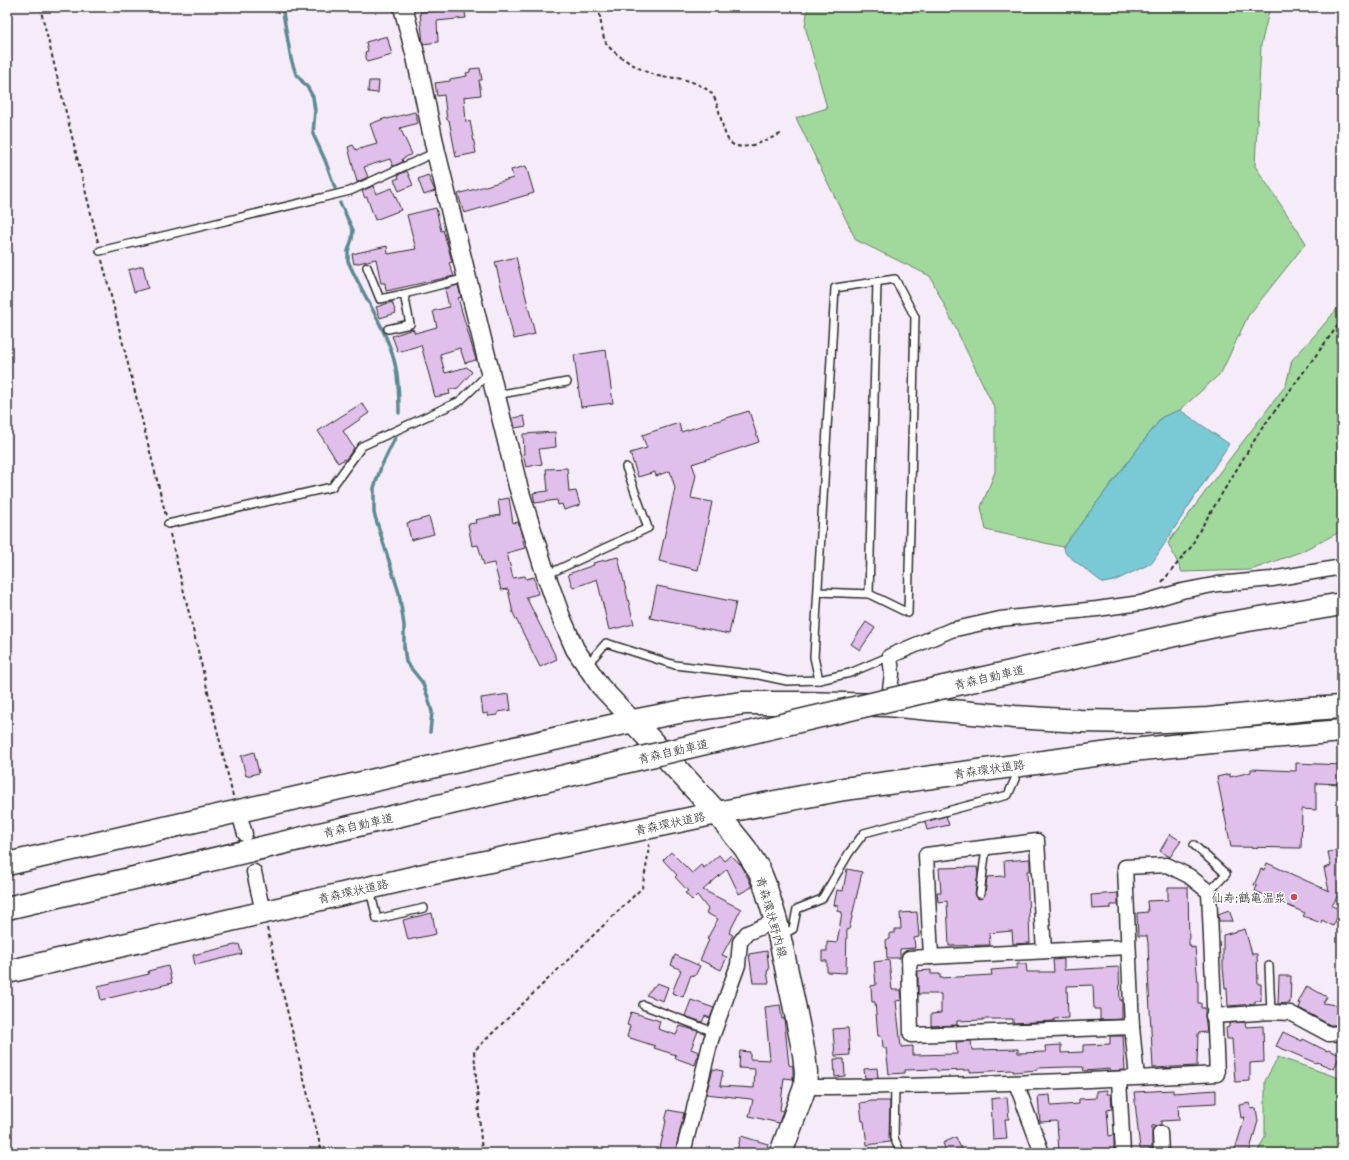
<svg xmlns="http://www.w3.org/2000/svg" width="1349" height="1160" viewBox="0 0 1349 1160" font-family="'Patrick Hand','Klee One',sans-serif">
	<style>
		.green { fill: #a1d99d; stroke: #668264 }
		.water { fill: #7acad5; stroke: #5a8a91 }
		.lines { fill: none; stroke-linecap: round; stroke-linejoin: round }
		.stream { stroke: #5a8a91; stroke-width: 3.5 }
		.building { fill: #e1bfeb; stroke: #2b2b2b }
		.service-casing { stroke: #2b2b2b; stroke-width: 10 }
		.minor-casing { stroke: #2b2b2b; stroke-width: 17 }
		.tertiary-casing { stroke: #2b2b2b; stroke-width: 21 }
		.primary-casing { stroke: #2b2b2b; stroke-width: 25 }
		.trunk-casing { stroke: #2b2b2b; stroke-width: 25 }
		.motorway-casing { stroke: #2b2b2b; stroke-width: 25 }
		.path { stroke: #2b2b2b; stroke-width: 2; stroke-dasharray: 4 3; stroke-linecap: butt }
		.service { stroke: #fff; stroke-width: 7 }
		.minor { stroke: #fff; stroke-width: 14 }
		.tertiary { stroke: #fff; stroke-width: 18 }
		.primary { stroke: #fff; stroke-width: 22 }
		.trunk { stroke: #fff; stroke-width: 22 }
		.motorway { stroke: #fff; stroke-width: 22 }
		.motorway-bridge-casing { stroke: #2b2b2b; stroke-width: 25; stroke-linecap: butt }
		.motorway-bridge { stroke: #fff; stroke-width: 22 }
		.poi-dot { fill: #d1495b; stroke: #fff; stroke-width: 1.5 }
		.labels { text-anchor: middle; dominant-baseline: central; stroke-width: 3; stroke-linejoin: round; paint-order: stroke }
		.street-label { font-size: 12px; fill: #2b2b2b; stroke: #fff }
		.poi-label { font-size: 12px; fill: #2b2b2b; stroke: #fff; text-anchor: end }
	</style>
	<rect width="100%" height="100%" fill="#f6ecf9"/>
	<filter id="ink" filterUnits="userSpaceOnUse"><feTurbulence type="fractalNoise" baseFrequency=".025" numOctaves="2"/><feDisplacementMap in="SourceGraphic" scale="8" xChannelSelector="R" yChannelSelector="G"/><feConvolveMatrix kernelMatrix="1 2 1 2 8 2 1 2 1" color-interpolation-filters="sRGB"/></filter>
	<g filter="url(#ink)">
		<g class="green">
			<polygon points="808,7 1270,7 1261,45 1255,166 1306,243 1248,316 1221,373 1180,410 1162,417 1063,547 986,530 981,507 995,472 995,409 930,276 856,240 796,118 827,108 805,26"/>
			<polygon points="1342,303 1342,531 1300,552 1251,570 1182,572 1168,543 1219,473 1286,385 1292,360 1315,335"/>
			<polygon points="1278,1057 1342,1079 1342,1153 1257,1153 1265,1137 1265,1081"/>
		</g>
		<polygon class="water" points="1180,410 1229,444 1152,563 1114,581 1103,583 1066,554 1063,547 1162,417"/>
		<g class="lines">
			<g class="stream">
				<polyline points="282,7 291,59 296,74 308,88 313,97 315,111 313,134 325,160 335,188"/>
				<path d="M340 203 353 230 352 239 348 251V261C363 296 386 327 395 364 399 381 399 397 399 413"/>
				<polyline points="396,436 381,467 374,488 374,513 399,593 404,625 404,646 406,662 422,682 428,697 432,712 430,732"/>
			</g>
		</g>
		<g class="building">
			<polygon points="434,7 464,7 466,18 437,21 438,42 423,44 420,12 435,11"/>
			<polygon points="387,36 392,55 367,62 365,52 368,51 366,42"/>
			<polygon points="480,68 482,80 479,80 481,95 464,97 466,122 470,121 476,153 456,157 449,120 447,120 444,95 437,96 435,83 450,81 450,79 467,76 466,73 470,72 470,69"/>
			<polygon points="369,81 379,81 378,93 368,92"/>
			<polygon points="415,112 418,123 400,128 412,154 402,159 403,162 393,166 390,159 364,167 368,177 357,182 348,147 353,145 356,150 377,144 370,124 386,118 387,119"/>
			<polygon points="526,166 534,193 464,213 458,194 513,178 511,170"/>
			<polygon points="407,171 413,185 399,191 394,180 399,178 398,175"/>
			<polygon points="428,175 435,191 424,195 418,179"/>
			<polygon points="373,186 376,194 392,188 401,210 375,220 367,197 365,198 362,191"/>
			<polygon points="436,208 441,231 443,230 449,250 452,262 449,263 454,276 386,291 385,283 381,283 376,259 354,264 352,254 387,246 388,254 416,249 407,215"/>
			<polygon points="516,257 535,334 514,339 495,262"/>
			<polygon points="143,266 148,288 134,292 128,270"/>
			<polygon points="458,285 461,297 458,298 476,360 465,363 460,348 440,354 445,373 467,367 472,372 458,388 449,390 450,394 435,397 421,345 398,352 392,336 413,329 415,333 437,327 433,311 449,307 445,289"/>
			<polygon points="392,302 396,313 380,318 376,307"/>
			<polygon points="606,350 613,403 581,407 574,355"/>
			<polygon points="362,403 369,413 343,431 354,448 347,458 338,463 318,431"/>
			<polygon points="749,411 759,442 692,464 696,475 691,498 712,502 698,570 659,561 675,488 670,471 656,476 655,472 638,477 630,453 647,448 642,435 679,423 681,432"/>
			<polygon points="524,416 526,426 515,428 513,418"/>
			<polygon points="555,432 556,447 539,449 542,464 526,467 523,454 524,454 523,434"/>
			<polygon points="567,468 569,492 576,491 580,505 564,510 562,504 558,505 557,500 535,503 533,493 548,491 546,469"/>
			<polygon points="509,498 513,523 518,522 525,548 507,553 513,578 525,576 526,579 534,577 538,594 526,597 557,659 540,667 513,613 508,589 501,590 494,563 484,565 478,545 472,546 468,524 476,523 475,520 500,515 498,500"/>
			<polygon points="429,517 434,534 411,540 407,523"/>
			<polygon points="618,557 634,624 609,630 597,579 573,588 568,574 594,565 593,563"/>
			<polygon points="657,586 736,602 729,634 650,618"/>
			<polygon points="866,622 875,628 860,650 851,644"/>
			<polygon points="509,694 511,710 498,712 498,715 488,716 488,713 483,714 481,698"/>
			<polygon points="254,752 259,773 246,776 241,756"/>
			<polygon points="1296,763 1342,765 1342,784 1316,783 1316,810 1302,809 1301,848 1231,847 1217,777 1230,774 1230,777 1251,772 1251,769 1296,771"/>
			<polygon points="946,816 949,825 927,830 925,822"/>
			<polygon points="1170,834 1181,841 1170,857 1160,851"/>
			<polygon points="1342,850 1342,892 1339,893 1332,906 1341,910 1333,926 1322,920 1321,923 1303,916 1305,913 1255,891 1257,886 1254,885 1261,869 1264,870 1267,863 1329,891 1324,868 1331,866 1328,852"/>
			<polygon points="671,852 692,873 701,865 704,868 719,855 724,861 731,855 742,866 750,882 752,887 739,894 727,869 703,890 741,909 729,933 733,935 722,955 727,957 721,970 700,960 709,940 707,939 718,919 706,913 708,909 697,895 692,900 685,893 688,891 675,877 677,875 663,860"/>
			<polygon points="1030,859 1030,871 1027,871 1030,943 1013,944 1012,931 989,933 990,945 949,946 947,901 938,902 937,892 941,892 939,868 977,867 978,874 975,894 977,898 980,899 982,898 985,895 987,877 1005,876 1004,861"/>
			<polygon points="847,869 862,872 849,930 847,929 846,973 827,972 827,961 822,961 822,951 827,951 827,942 837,943 842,912 837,911 838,906 834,905 837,890 843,891"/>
			<polygon points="1168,887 1188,887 1189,945 1191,945 1191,948 1195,947 1198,984 1198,1003 1201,1003 1201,1008 1205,1008 1205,1016 1207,1032 1198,1033 1197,1066 1153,1068 1148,972 1149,972 1148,943 1147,936 1138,936 1137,913 1148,912 1147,901 1168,900"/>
			<polygon points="1118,893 1118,905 1111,905 1111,908 1092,909 1091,895"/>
			<polygon points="1229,910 1233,921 1219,921 1218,914"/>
			<polygon points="917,912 919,937 914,938 915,948 900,949 900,958 887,958 886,940 890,939 890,933 895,933 895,929 901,929 900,913"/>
			<polygon points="432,913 436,934 408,940 403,920"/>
			<polygon points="1245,929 1252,954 1257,954 1258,984 1261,984 1261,1001 1255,1001 1255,1004 1228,1006 1227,988 1225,988 1223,967 1223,935"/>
			<polygon points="239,944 242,954 195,965 193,955"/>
			<polygon points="767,951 769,970 767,971 769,983 753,983 749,954"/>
			<polygon points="675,955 700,966 695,976 691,975 683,997 672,993 681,970 671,965"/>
			<polygon points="1064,959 1064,970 1119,967 1120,1000 1122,1000 1122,1019 1100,1020 1100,1009 1094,1009 1093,985 1067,986 1068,1018 1054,1019 1054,1021 1013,1023 1013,1019 983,1019 983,1020 957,1021 957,1025 931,1026 931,1014 941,1013 941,994 918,994 918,971 931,970 931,974 940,974 940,978 992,975 991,970 1017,968 1017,964 1026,964 1027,972 1054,972 1053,960"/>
			<polygon points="889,960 892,990 901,990 902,1000 896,1001 901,1047 913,1046 913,1055 957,1054 956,1042 971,1041 972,1050 1018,1049 1018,1053 1046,1052 1045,1046 1061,1045 1061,1053 1083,1052 1083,1045 1110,1044 1110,1036 1123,1036 1125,1070 1110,1071 1110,1069 1084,1071 1083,1067 1067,1067 1037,1068 1037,1070 1013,1072 1013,1070 970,1072 970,1070 937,1071 936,1069 905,1070 905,1073 889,1074 886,1048 883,1048 882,1036 878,1036 875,1002 872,1002 871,986 876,985 874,962"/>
			<polygon points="168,966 172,983 101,1000 98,986 149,974 148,971"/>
			<polygon points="1279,976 1291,976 1290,1003 1278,1004"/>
			<polygon points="657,983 668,987 663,1001 646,995"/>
			<polygon points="1307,986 1327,997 1323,1003 1342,1006 1342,1025 1330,1025 1299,1008 1301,1003 1298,1003"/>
			<polygon points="691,1000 714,1008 710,1018 705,1016 702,1022 685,1016"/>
			<polygon points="780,1005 782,1019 784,1018 789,1065 793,1066 793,1079 784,1078 780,1110 783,1111 779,1123 749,1116 753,1100 751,1099 706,1094 713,1069 723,1071 720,1086 754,1088 755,1069 739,1068 740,1051 750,1052 750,1059 770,1060 765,1007"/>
			<polygon points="631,1012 660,1021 658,1029 676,1035 680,1026 698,1031 691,1049 699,1052 695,1065 675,1058 676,1055 654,1048 655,1046 627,1037 630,1026 627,1025"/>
			<polygon points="1245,1022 1246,1027 1263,1026 1264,1062 1250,1063 1250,1081 1235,1082 1232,1039 1227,1039 1226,1028 1229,1027 1229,1023"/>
			<polygon points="848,1028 850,1055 835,1056 833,1029"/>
			<polygon points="1283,1032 1302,1041 1303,1039 1327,1051 1328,1050 1340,1055 1334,1069 1317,1062 1316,1063 1276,1046"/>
			<polygon points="834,1059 844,1059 845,1076 835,1077"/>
			<polygon points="877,1068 878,1078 865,1078 864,1069"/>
			<polygon points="1107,1090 1107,1094 1111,1094 1112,1109 1107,1110 1109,1136 1114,1135 1114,1153 1059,1153 1057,1121 1040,1122 1038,1096 1050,1095 1051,1106 1079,1104 1079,1099 1096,1098 1096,1091"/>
			<polygon points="1173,1090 1173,1093 1216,1090 1216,1103 1178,1105 1179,1120 1161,1121 1161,1125 1152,1126 1152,1149 1140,1149 1134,1092"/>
			<polygon points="1007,1097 1009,1119 1005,1119 1007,1139 993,1140 991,1099"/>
			<polygon points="871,1101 890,1101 889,1138 890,1142 867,1145 864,1121 862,1121 860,1103"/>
			<polygon points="1250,1103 1251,1109 1256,1108 1258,1121 1249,1153 1234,1153 1245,1117 1241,1118 1239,1105"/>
			<polygon points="668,1110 684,1113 675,1153 659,1153 666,1121 665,1121"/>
			<polygon points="741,1136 768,1144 766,1153 747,1153 737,1150"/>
			<polygon points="956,1137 963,1153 947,1153 943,1143"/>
		</g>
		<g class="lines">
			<g class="service-casing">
				<g id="service">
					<polyline points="100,251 350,191 436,152"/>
					<polyline points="367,267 380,299 404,294 467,278"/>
					<polyline points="388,329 410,324 404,294"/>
					<polyline points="496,395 567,382"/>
					<polyline points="168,524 332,487 362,446 460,401 489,373"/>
					<polyline points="546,575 648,528 626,467"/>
					<polyline points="818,592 869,594 908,613 915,317 895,279 835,288 814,657 819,680"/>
					<polyline points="869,594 877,282"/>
					<polyline points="587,665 606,643 675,665 759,675 787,681 819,680 850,673 890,656"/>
					<polyline points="1194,845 1226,874 1209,892"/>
					<polyline points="370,890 377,919 424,908"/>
					<polyline points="980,894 986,848"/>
					<polyline points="782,935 793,929 797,909 822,899 849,853 864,833 1008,795 1015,779"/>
					<polyline points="1269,966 1271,1012"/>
					<polyline points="643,1005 714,1032"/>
					<polyline points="895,1087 894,1138 901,1153"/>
				</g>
			</g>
			<g class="minor-casing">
				<g id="minor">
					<polyline points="888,705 892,674 890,656 951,630 1000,619 1097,609 1141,603 1182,591 1218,584 1272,579 1342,567"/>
					<polyline points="238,810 245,834"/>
					<polyline points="254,872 263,912"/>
					<polyline points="1128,947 909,958 911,1035 1132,1027"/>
					<polyline points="931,957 926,855 1037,841 1044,951"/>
					<polyline points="1213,1016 1271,1012 1290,1013 1329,1034 1342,1033"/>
					<polyline points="1119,1079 1123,1153"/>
					<polyline points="1016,1083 1042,1153"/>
					<path d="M805 1087C942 1087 1079 1081 1217 1074L1209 892 1189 876 1167 865 1125 867 1132 1027 1137 1078"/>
					<polyline points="1160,1133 1161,1153"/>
					<polyline points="683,1153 711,1040 738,965 740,942 747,933 776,921"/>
				</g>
			</g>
			<g class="tertiary-casing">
				<polyline id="tertiary" points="403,7 416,57 436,152 518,486 546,575 561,617 575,649 600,686 633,721"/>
			</g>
			<g class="primary-casing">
				<polyline id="primary" points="633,721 717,813 745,848 759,870 765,885 776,921 794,1004 804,1054 806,1072 805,1087 781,1153"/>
			</g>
			<g class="trunk-casing">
				<g id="trunk">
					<polyline points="7,864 633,721 684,711 744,703 798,703 888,705 1015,717 1080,721 1142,722 1208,719 1309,709 1342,707"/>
					<polyline points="7,972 433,873 717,813 844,789 1132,750 1222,741 1342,731"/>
				</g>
			</g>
			<g class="motorway-casing">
				<g id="motorway">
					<polyline points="944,687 1219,625 1342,604"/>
					<polyline points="7,908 633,760"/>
				</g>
			</g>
			<g class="path">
				<polyline points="40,7 98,242"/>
				<path d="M599 7C600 16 602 36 606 43 613 55 649 76 663 77 667 78 671 77 675 78 686 79 700 84 709 91 722 101 720 139 734 145 749 151 769 138 783 133"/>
				<polyline points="102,260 166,516"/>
				<polyline points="170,534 233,796"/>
				<polyline points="1162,582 1191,547 1198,533 1260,431 1339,324 1342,318"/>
				<polyline points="267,928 322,1153"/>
				<polyline points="482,1153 474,1051 642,888 647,863 649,844"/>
			</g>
			<use href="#service" class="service"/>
			<use href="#minor" class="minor"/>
			<use href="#tertiary" class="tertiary"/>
			<use href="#primary" class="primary"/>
			<use href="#trunk" class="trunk"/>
			<use href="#motorway" class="motorway"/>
			<g class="motorway-bridge-casing">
				<polyline id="motorway-bridge" points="633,760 944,687"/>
			</g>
			<use href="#motorway-bridge" class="motorway-bridge"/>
		</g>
	</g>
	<circle class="poi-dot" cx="1294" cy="897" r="4"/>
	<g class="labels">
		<g class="street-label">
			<text transform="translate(989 677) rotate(-13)">青森自動車道</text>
			<text transform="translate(673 751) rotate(-13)">青森自動車道</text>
			<text transform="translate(989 769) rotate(-8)">青森環状道路</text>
			<text transform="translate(670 823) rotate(-12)">青森環状道路</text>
			<text transform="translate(358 825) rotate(-13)">青森自動車道</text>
			<text transform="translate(353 891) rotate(-13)">青森環状道路</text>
			<text transform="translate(772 917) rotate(74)">青森環状野内線</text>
		</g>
		<g class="poi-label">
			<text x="1286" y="897">仙寿;鶴亀温泉</text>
		</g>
	</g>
	<rect width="1349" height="1160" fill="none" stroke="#fff" stroke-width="24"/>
	<rect x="12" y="12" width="1325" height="1136" fill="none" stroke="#2b2b2b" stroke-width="1.5" filter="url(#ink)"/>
</svg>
